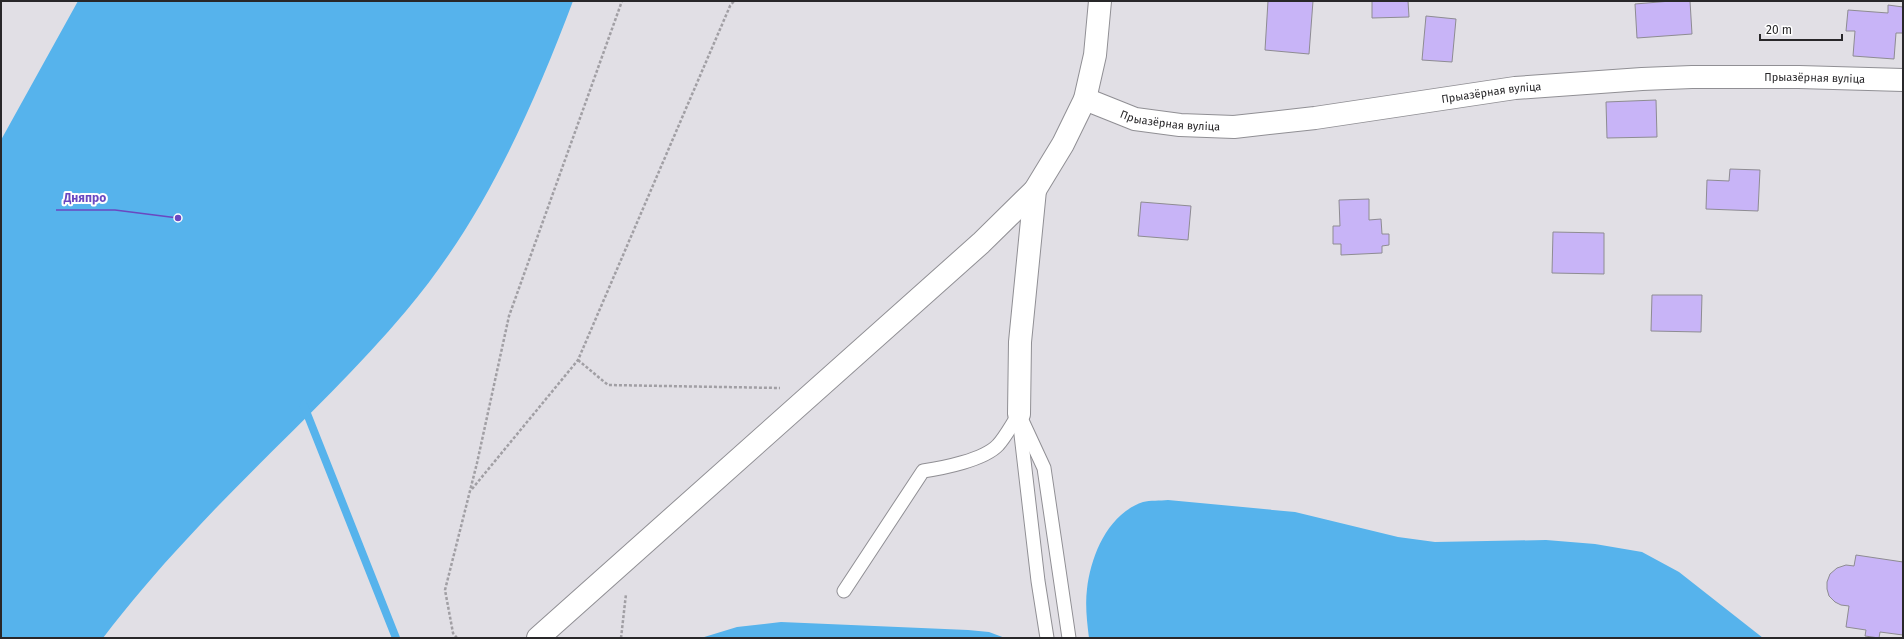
<svg xmlns="http://www.w3.org/2000/svg" width="1904" height="639" viewBox="0 0 1904 639" font-family="'Fira Sans',sans-serif">
	<style>
		.water { fill: #56b3ec }
		.lines { fill: none; stroke-linecap: round; stroke-linejoin: round }
		.stream { stroke: #56b3ec; stroke-width: 8 }
		.building { fill: #c8b4f7; stroke: #8e8c92 }
		.lane-casing { stroke: #908f94; stroke-width: 15 }
		.street-casing { stroke: #908f94; stroke-width: 24 }
		.path { stroke: #a19fa4; stroke-width: 2.5; stroke-dasharray: 3 2; stroke-linecap: butt }
		.lane { stroke: #fff; stroke-width: 13 }
		.street { stroke: #fff; stroke-width: 22 }
		.labels { text-anchor: middle; dominant-baseline: central; stroke-width: 4; stroke-linejoin: round; paint-order: stroke }
		.street-label { font-size: 11px; fill: #282729; stroke: #fff }
		.leader { fill: none; stroke: #6a48c1; stroke-width: 1.5 }
		.callout-dot { fill: #6a48c1; stroke: #fff; stroke-width: 1.5 }
		.callout-label { font-size: 12px; text-anchor: middle; font-weight: bold; fill: #6a48c1; stroke: #fff; stroke-width: 4; stroke-linejoin: round; paint-order: stroke }
	</style>
	<rect width="100%" height="100%" fill="#e1dfe5"/>
	<g class="water">
		<path d="M78 1H573C531 112 483 220 406 311 338 392 257 462 186 540 157 571 129 604 103 638H1V140Z"/>
		<path d="M1168 500 1295 512 1398 537 1435 542 1546 540 1595 544 1642 552 1679 572 1763 638H1089C1087 622 1085 605 1087 589 1091 555 1108 514 1143 502 1150 500 1160 501 1168 500Z"/>
		<polygon points="781,622 968,630 989,632 1005,638 701,638 737,627"/>
	</g>
	<g class="lines">
		<polyline class="stream" points="304,406 396,638"/>
	</g>
	<g class="building">
		<polygon points="1268,1 1313,1 1309,54 1265,50"/>
		<polygon points="1372,1 1408,1 1409,17 1372,18"/>
		<polygon points="1671,1 1690,1 1692,34 1637,38 1635,4"/>
		<polygon points="1888,5 1903,7 1903,33 1896,33 1894,59 1853,56 1855,31 1846,31 1848,10 1888,13"/>
		<polygon points="1426,16 1456,19 1452,62 1422,60"/>
		<polygon points="1656,100 1657,137 1607,138 1606,102"/>
		<polygon points="1730,169 1760,170 1758,211 1706,209 1707,180 1729,181"/>
		<polygon points="1369,199 1369,220 1381,219 1382,234 1389,234 1389,245 1382,246 1382,253 1341,255 1341,244 1333,244 1333,226 1340,226 1339,200"/>
		<polygon points="1141,202 1191,206 1188,240 1138,236"/>
		<polygon points="1553,232 1604,233 1604,274 1552,273"/>
		<polygon points="1652,295 1702,295 1701,332 1651,331"/>
		<polygon points="1856,555 1903,562 1903,635 1880,632 1879,638 1865,636 1866,630 1846,627 1849,606 1841,605 1835,602 1829,596 1827,589 1827,582 1830,574 1837,568 1846,565 1854,566"/>
	</g>
	<g class="lines">
		<g class="lane-casing">
			<g id="lane">
				<polyline points="1019,414 1044,468 1069,638"/>
				<polyline points="1020,426 1038,581 1047,638"/>
				<path d="M844 591 923 471C943 468 984 460 998 445 1006 436 1012 424 1019 414"/>
			</g>
		</g>
		<g class="street-casing">
			<g id="street">
				<path id="s1" d="M1085 99 1135 119 1180 125 1234 127 1315 118 1515 88 1642 79 1692 77H1799L1903 80"/>
				<polyline points="1019,414 1020,342 1035,190"/>
				<polyline points="538,638 981,243 1035,190 1063,144 1085,99 1095,55 1100,1"/>
			</g>
		</g>
		<g class="path">
			<polyline points="578,360 608,385 780,388"/>
			<polyline points="472,489 578,360 730,6 734,1"/>
			<polyline points="457,638 453,633 445,590 477,463 509,316 622,1"/>
			<polyline points="621,638 626,594"/>
		</g>
		<use href="#lane" class="lane"/>
		<use href="#street" class="street"/>
	</g>
	<g class="labels">
		<g class="street-label">
			<text stroke="none"><textPath href="#s1" startOffset="737">Прыазёрная вуліца</textPath></text>
			<text stroke="none"><textPath href="#s1" startOffset="413">Прыазёрная вуліца</textPath></text>
			<text stroke="none"><textPath href="#s1" startOffset="89">Прыазёрная вуліца</textPath></text>
		</g>
	</g>
	<path class="leader" d="M178 218L115 210H56"/>
	<circle class="callout-dot" cx="178" cy="218" r="4"/>
	<g class="callout-label">
		<text x="85" y="202">Дняпро</text>
	</g>
	<rect width="1904" height="639" fill="none" stroke="#282729" stroke-width="4"/>
	<path d="M1760 34v6h82v-6" fill="none" stroke="#282729" stroke-width="2"/>
	<text x="1766" y="34" font-size="12" fill="#282729" stroke="#ffffff" stroke-width="3" paint-order="stroke">20 m</text>
</svg>
